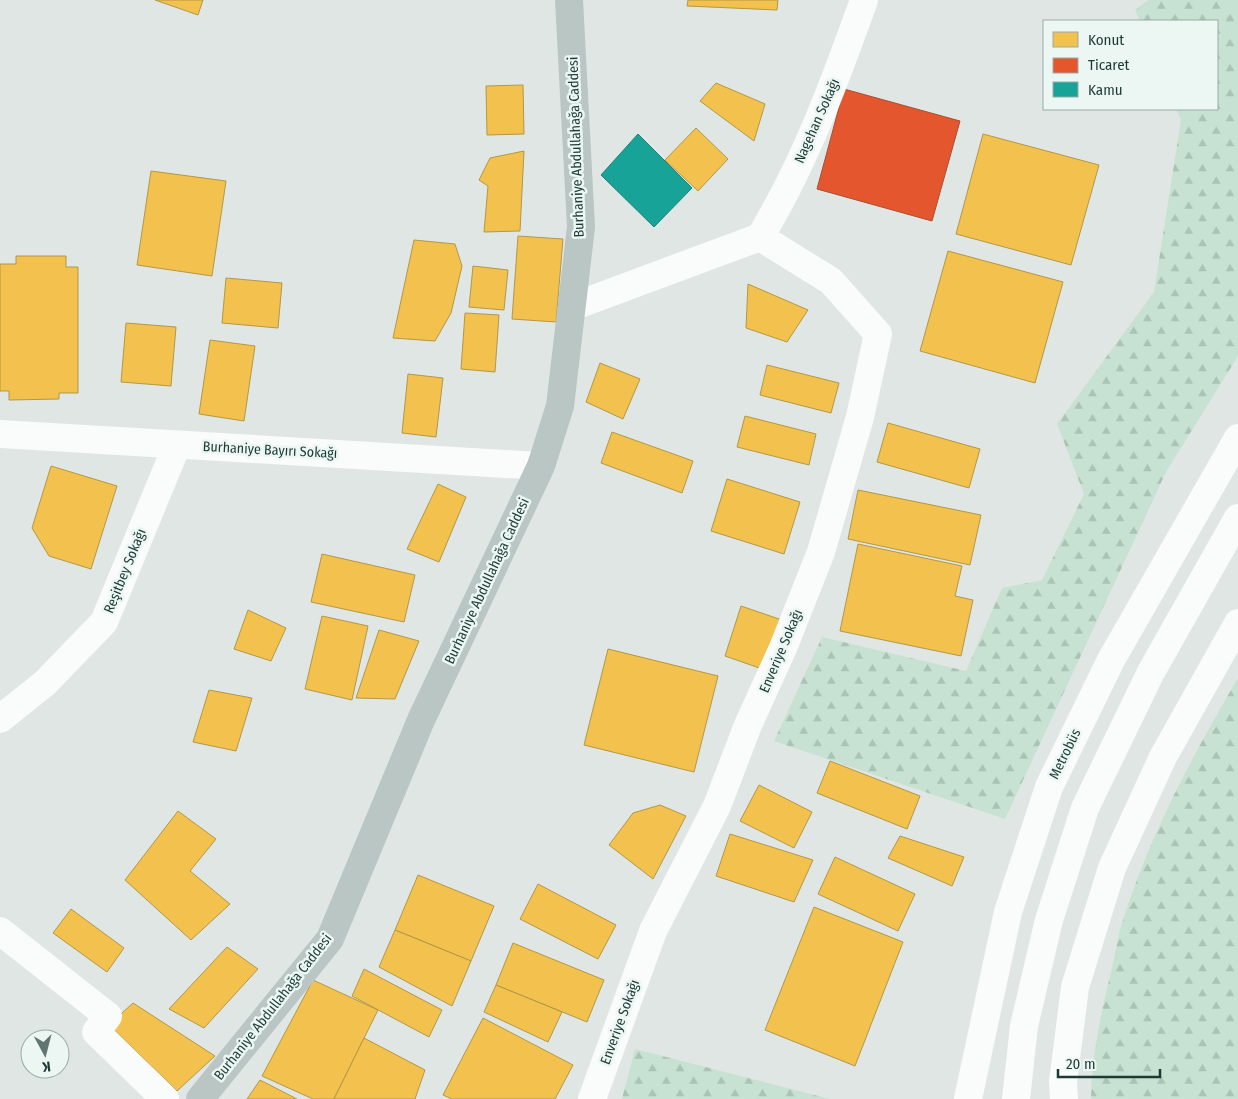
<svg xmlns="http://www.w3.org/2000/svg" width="1238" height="1099" viewBox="0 0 1238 1099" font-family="'Fira Sans Condensed',sans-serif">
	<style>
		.forest { fill: url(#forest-firs) }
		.homes { fill: #f2c14e; stroke: #b29846 }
		.shops { fill: #e4572e; stroke: #a84e30 }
		.public { fill: #17a398; stroke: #19847a }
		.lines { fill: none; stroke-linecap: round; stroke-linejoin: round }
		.minor { stroke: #fafbfb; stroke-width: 28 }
		.major { stroke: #bac6c4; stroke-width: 28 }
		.labels { text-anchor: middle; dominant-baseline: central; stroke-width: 5; stroke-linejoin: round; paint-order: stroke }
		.street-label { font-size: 14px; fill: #1d3a35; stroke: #ecf7f3 }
	</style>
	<defs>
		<pattern id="forest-firs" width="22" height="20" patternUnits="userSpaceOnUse" patternTransform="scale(1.25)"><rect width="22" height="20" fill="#c7e2d2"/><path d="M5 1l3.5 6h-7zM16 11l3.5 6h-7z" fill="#aac3b5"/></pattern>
	</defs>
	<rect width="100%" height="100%" fill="#e0e6e4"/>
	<g class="forest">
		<polygon points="1148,0 1238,0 1238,356 1166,472 1005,819 774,741 822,637 966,671 1002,588 1042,580 1084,494 1057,424 1154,292 1181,120 1176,109 1217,109 1217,21 1140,21 1135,10"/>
		<path d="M1238 678V1099H1091C1092 1054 1100 1019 1110 976 1115 958 1117 938 1123 920 1150 834 1193 755 1238 678Z"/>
		<polygon points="635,1049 830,1099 622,1099"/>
	</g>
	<g class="homes">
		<polygon points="155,0 203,0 198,15"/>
		<polygon points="688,0 778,0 777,10 687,6"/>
		<polygon points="716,83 765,104 754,141 700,101"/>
		<polygon points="523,85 524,134 487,135 486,86"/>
		<polygon points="696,128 728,159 698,191 665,160"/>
		<polygon points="983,134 1099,165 1071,265 956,234"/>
		<polygon points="524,151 520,231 484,232 488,186 479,180 490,158"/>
		<polygon points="151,171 226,181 212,276 137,265"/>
		<polygon points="518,236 563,239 556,322 512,319"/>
		<polygon points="414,240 455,244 462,266 451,313 435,341 393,338"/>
		<polygon points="948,251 1063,282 1035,383 920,351"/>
		<polygon points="16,256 66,256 66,267 78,267 78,393 59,393 59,399 9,400 9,391 0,391 0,264 16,264"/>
		<polygon points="473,266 508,270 504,310 469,307"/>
		<polygon points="226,278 282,283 278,328 222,323"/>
		<polygon points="748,284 808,310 787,342 746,328"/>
		<polygon points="465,313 499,315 495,372 461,369"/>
		<polygon points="126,323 176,327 171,386 121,382"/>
		<polygon points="210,340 255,346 244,421 199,414"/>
		<polygon points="600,363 640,379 623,419 586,402"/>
		<polygon points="767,365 839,383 831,413 760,395"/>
		<polygon points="408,374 443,378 436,437 402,433"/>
		<polygon points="745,416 816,434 809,465 737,447"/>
		<polygon points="888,423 980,449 969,488 877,462"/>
		<polygon points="612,432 693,461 682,493 601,463"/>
		<polygon points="51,466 117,486 91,569 49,556 32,528"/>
		<polygon points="727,479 800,502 784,554 711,531"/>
		<polygon points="438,484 466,497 439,562 407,549"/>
		<polygon points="858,490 981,515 970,565 848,539"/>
		<polygon points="858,544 962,566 955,596 973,600 961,656 840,631"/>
		<polygon points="322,554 415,575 404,622 311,602"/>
		<polygon points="741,606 782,620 765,670 725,656"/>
		<polygon points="248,610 286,628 271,661 234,649"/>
		<polygon points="322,616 368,626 352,700 305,689"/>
		<polygon points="379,630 419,641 395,699 356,698"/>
		<polygon points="608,649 718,676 694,772 584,745"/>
		<polygon points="209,690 252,698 236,751 193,742"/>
		<polygon points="830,761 920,796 907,829 817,793"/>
		<polygon points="759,785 812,812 794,848 740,821"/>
		<polygon points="660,805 686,816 653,879 609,845 633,813"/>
		<polygon points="178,811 216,839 190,871 230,904 191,940 125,880"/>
		<polygon points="730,834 813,860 794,902 716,876"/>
		<polygon points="900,836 964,857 952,886 888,858"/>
		<polygon points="835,857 915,894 898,931 818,894"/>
		<polygon points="418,875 494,906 471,961 395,930"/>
		<polygon points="538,884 616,925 598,959 520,919"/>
		<polygon points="814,907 903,942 855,1066 765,1030"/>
		<polygon points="71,909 124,948 107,972 53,933"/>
		<polygon points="395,930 471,961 452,1006 379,967"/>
		<polygon points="513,943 604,980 587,1022 496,985"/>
		<polygon points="227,947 258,969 204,1028 169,1009"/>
		<polygon points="364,969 442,1010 429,1037 352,996"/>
		<polygon points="313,980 378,1010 334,1099 313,1099 262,1076"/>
		<polygon points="496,985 562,1012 548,1042 484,1012"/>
		<polygon points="133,1003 215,1056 177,1091 109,1025"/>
		<polygon points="483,1018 573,1065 555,1099 452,1099 443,1095"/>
		<polygon points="364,1038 425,1070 415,1099 334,1099"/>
		<polygon points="260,1080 297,1099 247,1099"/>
	</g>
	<polygon class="shops" points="844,89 960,121 932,221 817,189"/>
	<polygon class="public" points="638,134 692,188 654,227 601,175"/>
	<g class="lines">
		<g class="minor">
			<path d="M760 237C805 163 835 81 864 0"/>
			<polyline points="572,307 760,237"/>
			<polyline points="0,434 541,466"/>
			<polyline points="0,719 45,683 104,622 177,445"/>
			<polyline points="0,931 108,1016 96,1032 165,1099"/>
			<polyline points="592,1099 653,931 717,806 748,725 783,648 821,552 860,417 878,334 831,281 760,237"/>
			<polyline points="968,1099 1008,912 1049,787 1111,660 1238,438"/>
			<polyline points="1016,1099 1024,1026 1049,920 1085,808 1151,672 1238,518"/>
			<polyline points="1064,1099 1063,1082 1075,987 1112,868 1163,757 1238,623"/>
		</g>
		<polyline class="major" points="200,1099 330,939 421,720 541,466 560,406 581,227 569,0"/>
	</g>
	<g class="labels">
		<g class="street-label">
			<text transform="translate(817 121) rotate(-66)">Nagehan Sokağı</text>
			<text transform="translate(576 147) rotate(-92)">Burhaniye Abdullahağa Caddesi</text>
			<text transform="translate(270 450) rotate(3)">Burhaniye Bayırı Sokağı</text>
			<text transform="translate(125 571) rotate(-68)">Reşitbey Sokağı</text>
			<text transform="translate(487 581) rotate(-65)">Burhaniye Abdullahağa Caddesi</text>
			<text transform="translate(781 651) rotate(-67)">Enveriye Sokağı</text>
			<text transform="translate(1065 754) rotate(-64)">Metrobüs</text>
			<text transform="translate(273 1007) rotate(-52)">Burhaniye Abdullahağa Caddesi</text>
			<text transform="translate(620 1022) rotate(-70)">Enveriye Sokağı</text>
		</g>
	</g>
	<rect x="1043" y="20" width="175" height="90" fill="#ecf7f3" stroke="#99aba7"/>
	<rect x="1053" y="32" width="25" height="15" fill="#f2c14e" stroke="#99aba7"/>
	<text x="1088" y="45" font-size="15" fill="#1d3a35">Konut</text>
	<rect x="1053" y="58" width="25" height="15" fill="#e4572e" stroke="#99aba7"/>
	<text x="1088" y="70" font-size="15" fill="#1d3a35">Ticaret</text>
	<rect x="1053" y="82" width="25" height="15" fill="#17a398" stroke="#99aba7"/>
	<text x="1088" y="95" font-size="15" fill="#1d3a35">Kamu</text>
	<g transform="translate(45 1054) rotate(173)"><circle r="24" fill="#ecf7f3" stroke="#99aba7"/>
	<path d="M0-4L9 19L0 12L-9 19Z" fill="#617672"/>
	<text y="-8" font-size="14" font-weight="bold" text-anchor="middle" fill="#1d3a35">K</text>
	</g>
	<path d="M1058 1069v8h102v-8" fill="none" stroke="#1d3a35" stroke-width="2.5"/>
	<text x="1066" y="1069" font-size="15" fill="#1d3a35" stroke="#ecf7f3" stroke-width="4" paint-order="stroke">20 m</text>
</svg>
